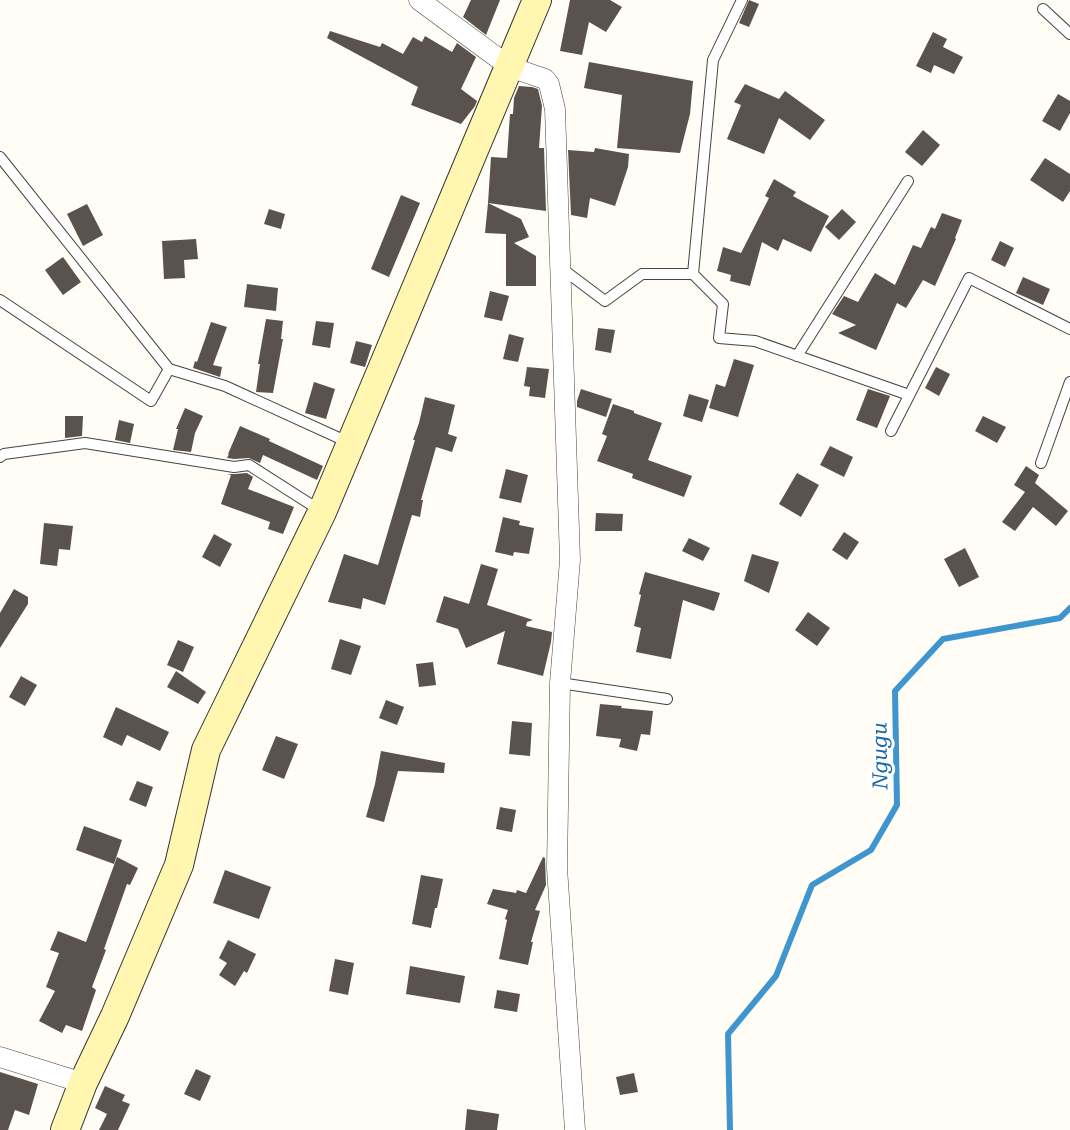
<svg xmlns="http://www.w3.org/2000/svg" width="1070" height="1130" viewBox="0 0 1070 1130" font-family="'Roboto Serif',serif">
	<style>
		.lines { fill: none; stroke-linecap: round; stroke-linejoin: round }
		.stream { stroke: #3f96cf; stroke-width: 6 }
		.building { fill: #5a524d }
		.service-casing { stroke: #444; stroke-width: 12 }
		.minor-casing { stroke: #444; stroke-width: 21 }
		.secondary-casing { stroke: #333; stroke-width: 30 }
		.service { stroke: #fff; stroke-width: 10 }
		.minor { stroke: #fff; stroke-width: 20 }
		.secondary { stroke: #fff6b0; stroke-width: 28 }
		.labels { text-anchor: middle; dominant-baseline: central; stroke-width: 6; stroke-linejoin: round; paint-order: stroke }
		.water-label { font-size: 21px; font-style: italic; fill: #1768a6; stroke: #fff }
	</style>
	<rect width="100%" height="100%" fill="#fffdf5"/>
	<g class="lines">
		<polyline class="stream" points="730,1130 728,1034 776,976 812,885 871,850 897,805 895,691 943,639 1060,618 1070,608"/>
	</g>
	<g class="building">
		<polygon points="471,0 500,0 486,35 463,17"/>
		<polygon points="570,0 610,0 622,7 606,32 589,22 582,55 560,51"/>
		<polygon points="749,0 759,4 749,27 739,23"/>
		<polygon points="330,31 380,47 382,43 403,54 413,37 422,42 425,36 452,52 457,43 476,57 461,89 477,101 475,106 461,124 411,105 418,87 327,38"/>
		<polygon points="933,32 947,39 943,47 963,57 954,74 934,65 931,73 916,66"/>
		<polygon points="589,62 693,81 690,114 680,153 617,148 622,95 584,88"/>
		<polygon points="745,84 779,99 785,91 825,120 810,140 779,118 764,154 727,139 741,105 734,102"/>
		<polygon points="519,86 532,87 538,89 542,106 539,148 544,148 546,211 488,203 491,157 507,158 510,114 513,114 514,98"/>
		<polygon points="1058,94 1070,101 1070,113 1060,131 1042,121"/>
		<polygon points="923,130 940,145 922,166 905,152"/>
		<polygon points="595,148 629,154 628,167 615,206 590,198 587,218 571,215 568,150 594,152"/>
		<polygon points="1045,158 1070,174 1070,191 1063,202 1030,180"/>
		<polygon points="774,179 796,192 793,196 829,216 811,252 783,239 778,251 762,242 750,286 730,281 731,275 717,271 723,247 741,253 769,198 765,196"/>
		<polygon points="401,195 420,203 389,277 371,269"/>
		<polygon points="488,203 521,219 529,237 514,243 536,256 536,286 506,286 506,234 485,233"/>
		<polygon points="87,204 103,235 83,246 67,214"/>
		<polygon points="269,209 285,214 281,229 264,224"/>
		<polygon points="842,209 856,222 839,240 825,227"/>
		<polygon points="942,213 962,220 955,238 956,239 935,286 923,280 906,308 897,303 876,350 838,333 856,325 832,314 844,296 858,302 875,273 895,285 913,245 921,248 931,227 935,229"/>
		<polygon points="196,239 198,259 184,260 185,278 164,279 162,241"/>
		<polygon points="1000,241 1014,248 1005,267 991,260"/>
		<polygon points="63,257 81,282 63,295 45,270"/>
		<polygon points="1023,277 1050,289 1043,305 1016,293"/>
		<polygon points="247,284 278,288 276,311 244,307"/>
		<polygon points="490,291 509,296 502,321 484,317"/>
		<polygon points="266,319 283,321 281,339 283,339 273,393 256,392 260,364 258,364"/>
		<polygon points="316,321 334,323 330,348 312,345"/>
		<polygon points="211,322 227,327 213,365 222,367 220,377 193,368 195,361 197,362"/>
		<polygon points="598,328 615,330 611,353 595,350"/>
		<polygon points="509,334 524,338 518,362 503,359"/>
		<polygon points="356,341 372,345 365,367 350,363"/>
		<polygon points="734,359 754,365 738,417 709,408 716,384 725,387"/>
		<polygon points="527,367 549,369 545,398 529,396 530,387 524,386"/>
		<polygon points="936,367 950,374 939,396 925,388"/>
		<polygon points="314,382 335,389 326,419 305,413"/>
		<polygon points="581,389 612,399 606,417 577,407 577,401"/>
		<polygon points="868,389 890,396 877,428 856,420"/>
		<polygon points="689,394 709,400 702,422 683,416"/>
		<polygon points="425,397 455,405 448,434 457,437 452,452 436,447 421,500 423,500 420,517 412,515 385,605 363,598 361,609 328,602 344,554 378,565 415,440 413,440 419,423"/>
		<polygon points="613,404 634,411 634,413 662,423 648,460 692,476 684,497 632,478 633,474 597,461 607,436 602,434"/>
		<polygon points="185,408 203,416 195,433 191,452 173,450 178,429 176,429"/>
		<polygon points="65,416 83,416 82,436 65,438"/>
		<polygon points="983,416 1006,427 997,443 975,431"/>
		<polygon points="119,420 134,424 130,443 115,440"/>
		<polygon points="240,426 270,439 269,441 323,466 317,480 263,455 260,463 249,458 234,459 227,458 229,454 228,454"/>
		<polygon points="830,446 853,457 844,477 820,465"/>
		<polygon points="1026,466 1039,475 1035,483 1068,511 1056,526 1033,507 1015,531 1002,522 1025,492 1014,485"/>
		<polygon points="506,469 528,475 521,503 499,498"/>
		<polygon points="247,473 253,477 248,489 294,507 283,534 268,529 270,522 221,504 231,475 227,474 235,474"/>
		<polygon points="797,473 819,485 801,517 779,504"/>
		<polygon points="596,513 623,514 622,531 595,531"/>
		<polygon points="503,517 520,521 519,525 534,528 529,554 514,552 513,556 495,552"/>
		<polygon points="44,523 73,526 70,550 59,549 57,566 40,564"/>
		<polygon points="844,532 859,542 847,560 832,550"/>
		<polygon points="214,534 232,544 220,567 202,557"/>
		<polygon points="689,538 710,548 703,561 682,551"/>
		<polygon points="965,548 979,577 959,587 944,559"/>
		<polygon points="752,554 779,562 769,593 744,581"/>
		<polygon points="481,564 498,569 487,605 533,620 527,622 526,626 552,632 551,642 543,676 497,664 505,631 466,648 458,629 436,622 444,596 469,604"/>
		<polygon points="645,572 720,593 714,611 683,600 671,659 636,652 641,628 634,626 641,595 639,594"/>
		<polygon points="14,589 28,597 28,604 0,648 0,613"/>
		<polygon points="808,612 830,628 817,646 795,630"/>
		<polygon points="340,639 361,646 351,675 331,669"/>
		<polygon points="178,640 194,647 183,672 167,665"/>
		<polygon points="433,662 436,685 419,687 416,664"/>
		<polygon points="176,671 206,692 198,704 167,687"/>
		<polygon points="21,676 37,685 25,706 9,697"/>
		<polygon points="386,700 404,707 397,725 379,718"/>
		<polygon points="600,704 622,706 621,708 653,711 650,735 641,734 637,751 619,747 621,739 596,736"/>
		<polygon points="116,707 169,732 160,751 127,735 122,746 103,737"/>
		<polygon points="512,721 532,723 530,756 509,754"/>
		<polygon points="276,736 298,744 284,779 262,770"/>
		<polygon points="381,751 445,763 444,773 398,771 384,822 366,817 375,784"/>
		<polygon points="137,781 153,787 146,807 129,800"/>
		<polygon points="500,807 516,810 512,832 496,829"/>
		<polygon points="84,826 122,840 114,864 76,850"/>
		<polygon points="117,857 138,868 130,885 127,884 104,949 106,950 92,987 96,990 82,1031 66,1025 62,1033 39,1021 55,991 46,987 59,953 50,950 58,931 86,942"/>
		<polygon points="543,857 545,858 546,885 535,910 540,911 531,942 533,942 528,965 499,959 507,920 505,919 508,910 487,904 493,889 516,893 517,890 526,893"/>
		<polygon points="225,870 271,887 259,919 213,903"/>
		<polygon points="421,875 443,879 437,908 435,908 431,928 412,924"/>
		<polygon points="228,940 256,954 247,973 244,971 235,986 219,975 227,963 219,958"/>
		<polygon points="335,959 354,963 348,995 329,991"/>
		<polygon points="410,966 465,976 460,1003 406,994"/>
		<polygon points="497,990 520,994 517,1012 494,1008"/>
		<polygon points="196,1069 211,1076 200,1101 184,1094"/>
		<polygon points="0,1072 38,1084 29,1115 15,1110 8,1130 0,1130"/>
		<polygon points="634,1073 638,1092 620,1095 616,1077"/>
		<polygon points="105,1086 125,1095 122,1101 130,1104 118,1130 99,1130 107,1114 95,1108"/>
		<polygon points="467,1109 499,1114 497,1130 465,1130"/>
	</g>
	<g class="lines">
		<g class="service-casing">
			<g id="service">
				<polyline points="1043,9 1070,34"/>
				<polyline points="0,157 169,369"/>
				<polyline points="561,268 605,301 642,274 693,274 723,304 719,338 755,341 909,395"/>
				<polyline points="693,274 713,60 742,0"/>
				<polyline points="0,300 151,401 169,369 225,386 350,443"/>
				<polyline points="797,356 908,181"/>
				<polyline points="891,431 969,278 1070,329"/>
				<polyline points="0,457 4,454 85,443 234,467 249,465 321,511"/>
				<polyline points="1041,463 1070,382"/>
				<polyline points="560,683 667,699"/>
			</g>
		</g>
		<g class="minor-casing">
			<g id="minor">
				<polyline points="419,0 510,67 545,79 549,84 555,109 570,560 560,683 557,868 575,1130"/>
				<polyline points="0,1057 83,1083"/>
			</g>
		</g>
		<g class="secondary-casing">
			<polyline id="secondary" points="65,1130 83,1083 115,1016 179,865 206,750 322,512 537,0"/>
		</g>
		<use href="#service" class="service"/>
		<use href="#minor" class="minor"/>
		<use href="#secondary" class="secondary"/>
	</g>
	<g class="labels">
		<g class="water-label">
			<text transform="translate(880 756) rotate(-91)">Ngugu</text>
		</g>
	</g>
</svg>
